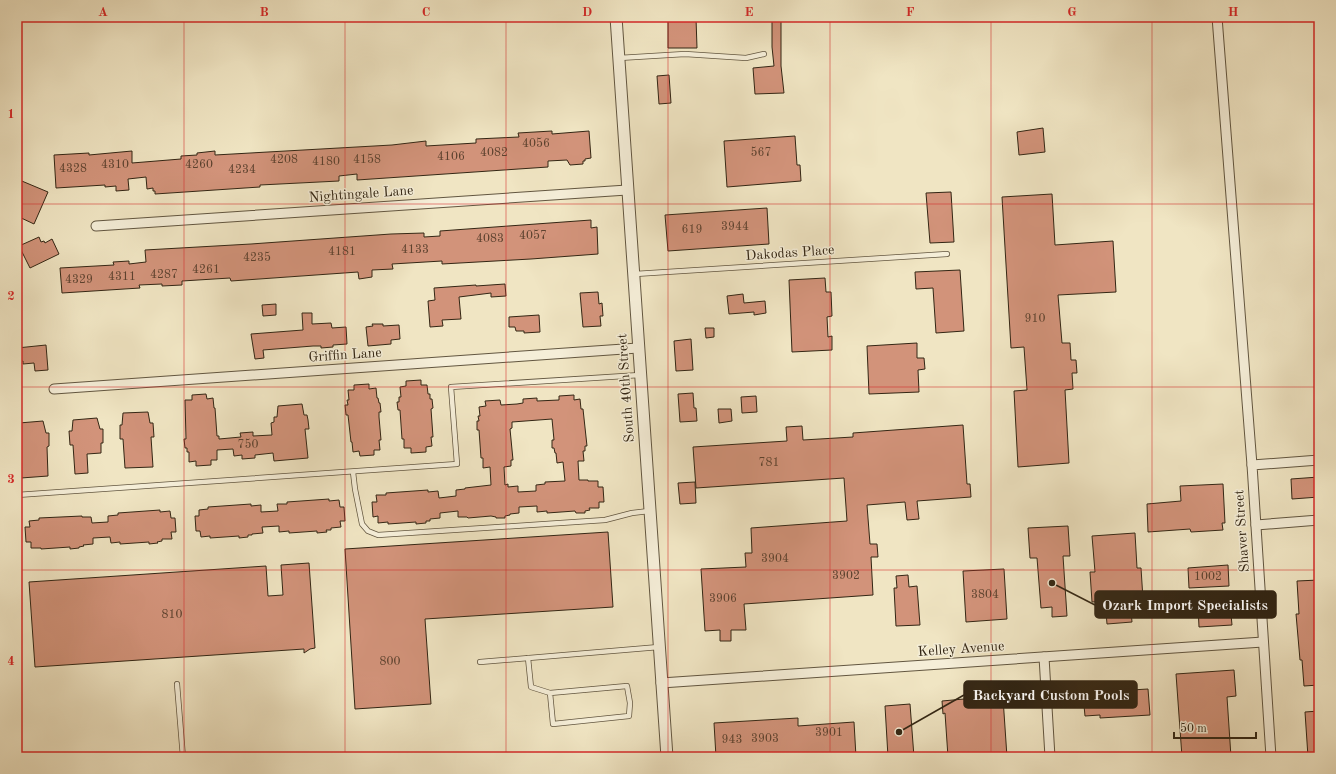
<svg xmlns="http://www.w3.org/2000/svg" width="1336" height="774" viewBox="0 0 1336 774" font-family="'Old Standard TT',serif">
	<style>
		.building { fill: #d2937a; stroke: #332614; fill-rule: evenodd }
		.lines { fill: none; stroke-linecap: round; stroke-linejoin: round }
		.service-casing { stroke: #625640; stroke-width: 6 }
		.minor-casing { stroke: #625640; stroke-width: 11 }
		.tertiary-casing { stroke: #625640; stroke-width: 13 }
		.service { stroke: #f5eed8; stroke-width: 4.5 }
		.minor { stroke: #f5eed8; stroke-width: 9 }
		.tertiary { stroke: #f5eed8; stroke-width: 11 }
		.grid { fill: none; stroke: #d62828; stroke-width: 1; stroke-opacity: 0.55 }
		.labels { text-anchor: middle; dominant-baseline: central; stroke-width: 3; stroke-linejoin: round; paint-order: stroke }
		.number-label { font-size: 12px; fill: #5b412e }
		.street-label { font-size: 14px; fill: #332614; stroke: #f5eed8 }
		.leader { fill: none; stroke: #332614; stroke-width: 1.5 }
		.callout-dot { fill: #332614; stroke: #f5eed8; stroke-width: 1.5 }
		.callout { fill: #332614; stroke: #332614; stroke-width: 1.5 }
		.callout-label { font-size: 15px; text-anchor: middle; font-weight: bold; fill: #fff }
		.neatline { fill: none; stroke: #d62828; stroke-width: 1.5 }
		.grid-label { font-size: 13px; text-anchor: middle; font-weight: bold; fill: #d62828 }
	</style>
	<rect width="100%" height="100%" fill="#f0e5c3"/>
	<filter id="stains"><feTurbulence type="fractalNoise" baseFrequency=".005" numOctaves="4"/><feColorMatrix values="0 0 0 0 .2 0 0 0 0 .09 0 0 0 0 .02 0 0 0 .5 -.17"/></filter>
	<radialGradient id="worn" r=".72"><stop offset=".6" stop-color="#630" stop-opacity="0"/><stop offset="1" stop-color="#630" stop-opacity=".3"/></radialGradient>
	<g class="building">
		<polygon points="772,17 781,17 781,66 784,93 755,94 753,68 774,66 772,47"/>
		<polygon points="696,18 697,48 668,48 668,19"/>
		<polygon points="669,75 671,103 659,104 657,76"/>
		<polygon points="1043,128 1045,152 1019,155 1017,132"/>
		<polygon points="552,131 552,134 589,131 591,158 585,159 585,161 583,161 583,164 570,165 567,160 548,161 548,167 357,180 357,174 339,176 339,181 260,185 260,187 155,194 155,191 153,191 153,188 147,189 146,177 128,179 129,190 116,191 116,186 105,187 105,185 56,188 54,155 89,153 89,155 132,151 132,163 181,159 181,156 197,155 197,153 215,151 215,155 392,145 426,141 426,146 476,143 476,139 519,137 518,133"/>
		<polygon points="795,136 797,165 800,165 801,181 727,187 724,141"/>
		<polygon points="17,179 48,192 34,224 17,216"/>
		<polygon points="951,192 954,242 930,243 926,193"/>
		<polygon points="1052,194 1055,245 1113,241 1116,292 1058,295 1062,343 1070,343 1071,360 1076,360 1077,373 1072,373 1073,389 1065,390 1069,463 1018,467 1014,391 1027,390 1024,347 1011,348 1002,197"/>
		<polygon points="767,208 769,244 668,251 665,215"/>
		<polygon points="591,220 591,228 597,227 598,254 531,259 442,264 442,261 392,264 393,269 372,270 372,277 359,279 358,272 231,281 230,278 182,281 182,285 162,286 162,284 139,285 140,288 62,293 60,268 114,265 113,262 129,261 129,264 146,262 145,250 251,244 391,234 424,233 424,237 440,236 440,231"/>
		<polygon points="39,237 41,242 44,241 45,243 52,239 59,254 30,268 19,246"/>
		<polygon points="960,270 964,331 936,333 933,288 916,289 915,272"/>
		<polygon points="825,278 826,292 831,292 832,316 827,317 828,337 832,336 832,350 792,352 789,280"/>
		<polygon points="505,284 506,296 491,297 491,293 459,297 461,319 442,320 443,326 430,327 428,301 435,300 434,288 476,285 476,286"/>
		<polygon points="598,292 599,304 602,303 603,316 600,316 601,326 583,327 580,293"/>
		<polygon points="743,294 744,303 765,301 766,313 754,315 754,312 729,314 727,296"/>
		<polygon points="276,304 276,315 263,316 262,305"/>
		<polygon points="302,313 312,313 312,324 331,323 332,328 346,327 347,344 333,345 333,347 321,348 321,346 313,346 263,350 264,358 255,359 251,334 303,330"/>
		<polygon points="539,315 540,332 524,333 524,331 516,331 515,327 509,327 509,317"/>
		<polygon points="372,324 383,324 383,326 399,325 400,339 391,340 391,344 368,346 366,327 373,326"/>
		<polygon points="705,328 714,328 714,337 706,338"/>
		<polygon points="691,339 693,370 676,371 674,341"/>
		<polygon points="917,343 917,358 924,358 925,369 918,370 919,392 869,394 867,346"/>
		<polygon points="46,345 48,370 35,371 34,363 23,364 23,361 17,362 17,348"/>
		<polygon points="421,380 421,385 427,385 428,394 430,394 430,399 432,399 433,408 431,409 433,437 431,437 432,446 426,447 426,452 411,453 411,448 404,448 404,439 402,439 400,410 398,410 397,402 399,402 399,397 401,397 400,387 406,386 406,381"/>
		<polygon points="369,384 369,389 376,388 377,398 378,398 379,403 380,403 381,412 379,412 379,417 381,440 379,440 380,450 374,450 374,455 360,456 359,451 353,452 352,442 351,442 348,415 346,415 345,405 348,405 347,400 349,400 348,390 354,390 354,385"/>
		<polygon points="693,393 694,408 696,408 697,421 680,422 678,394"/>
		<polygon points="206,394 207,399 213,398 214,408 215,408 217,436 219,436 219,439 241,437 240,433 253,432 253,436 272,435 271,423 274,422 274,417 277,417 278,406 302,404 304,415 307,415 308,420 309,429 305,429 308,458 274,461 273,453 255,455 255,458 242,459 242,455 234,456 233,449 217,450 217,460 211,460 211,465 196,466 196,461 189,462 189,452 187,452 187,448 185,448 184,439 186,439 185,400 192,400 192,395"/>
		<path d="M574 395V400L580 399 581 409H583L587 446H585V451H583L584 461H578L579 480H588V481H598V487H603L604 502H599V508H589L590 510 585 511V513H576L575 511 547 513V511L537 512V506L519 507V513L510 514V515L505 516V518H496V517L491 516 468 518 467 517H458V511L440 513V518L430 519V521H426V523L416 524V522L388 524V522L378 523V516L373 517 372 502H377L376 495H386V493L428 490V492L438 491 439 498 456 496V490L465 489V488L491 485 490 467 483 468V458H481L479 430H477V421H479L478 416H480L479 407 486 406 485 401 500 400 501 405 517 404 523 403V399L537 398V401L559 400V396ZM552 419 554 440H552V448H554L555 453H556L557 463 563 462 565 481 545 482V484L536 485V491L518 492V486L508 487V484L505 485 504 467 511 466V460H513L510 429 512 428V422Z"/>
		<polygon points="756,396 757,412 742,413 741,397"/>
		<polygon points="718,409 731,409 732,421 719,423"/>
		<polygon points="148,412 150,423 153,423 154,437 151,437 153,467 125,468 123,439 120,439 120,425 122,425 123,413"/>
		<polygon points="97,418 100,429 103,429 103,443 101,443 101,453 87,454 88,473 75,474 73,445 70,445 69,431 72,431 73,420"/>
		<polygon points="43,421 46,433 49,433 49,446 47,447 48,476 21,478 19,448 17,449 19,423"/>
		<polygon points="963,425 967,484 970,484 971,497 917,501 919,519 907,520 905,502 867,505 870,544 877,544 878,557 871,557 873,595 744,604 746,630 731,630 731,641 720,641 720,630 705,631 701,569 746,567 745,553 752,553 751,528 847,521 844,478 696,488 693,447 787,441 786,427 802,426 803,440 853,437 853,433"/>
		<polygon points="1319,477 1319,497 1292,499 1291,479"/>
		<polygon points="695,482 696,503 680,504 678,483"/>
		<polygon points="1223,484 1225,523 1222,523 1223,530 1191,532 1190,529 1148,532 1147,504 1181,501 1180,486"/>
		<polygon points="329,499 329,501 339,500 340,507 344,507 345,521 340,521 341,527 331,528 331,530 326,530 327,532 317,533 317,531 289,533 289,531 279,532 279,526 262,527 263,533 252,534 252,535 248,535 248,537 239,538 239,536 210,538 210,536 201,537 200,531 196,531 195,516 199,516 199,510 208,509 208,507 251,504 251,506 261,505 261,512 278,511 277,504 287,504 287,502"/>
		<polygon points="160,510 160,512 170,511 171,518 175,518 176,532 171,532 172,539 162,539 162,541 157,542 158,543 149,544 149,542 120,544 120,542 111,543 110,537 93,538 93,544 83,545 84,546 79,547 79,548 70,549 70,547 41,549 41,548 31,548 31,542 26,542 25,527 30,527 29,521 39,520 39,518 82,516 82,517 91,517 92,523 108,522 108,516 118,515 118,513"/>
		<polygon points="1068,526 1070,556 1063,556 1067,616 1052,617 1052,607 1041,608 1037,558 1030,558 1028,528"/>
		<polygon points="608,532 613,607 425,619 431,704 355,709 345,549"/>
		<polygon points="1135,533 1137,568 1141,568 1143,599 1130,600 1132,622 1107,624 1105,601 1092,602 1090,572 1095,572 1092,536"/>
		<polygon points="309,563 315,648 310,649 304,653 304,649 35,667 29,582 266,566 268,596 283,595 281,565"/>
		<polygon points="1228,565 1229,586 1189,588 1188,568"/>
		<polygon points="1004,569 1007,619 966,622 963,571"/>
		<polygon points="908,575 909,587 917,586 920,625 896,626 894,588 897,588 896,576"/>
		<polygon points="1319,580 1319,685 1304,686 1302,660 1300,660 1296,614 1299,614 1297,581"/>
		<polygon points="1230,604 1232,625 1199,627 1198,606"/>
		<polygon points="1234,670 1236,696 1227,697 1231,757 1182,757 1176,674"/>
		<polygon points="1148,689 1150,715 1100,718 1100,715 1085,716 1083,695 1098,694 1098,692"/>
		<polygon points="1003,698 1007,757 948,757 945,713 943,714 942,701 964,699 965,701"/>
		<polygon points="910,704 914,757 888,757 885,706"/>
		<polygon points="1319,711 1319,757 1308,757 1305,712"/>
		<polygon points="798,718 798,726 854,722 856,757 716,757 714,723"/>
	</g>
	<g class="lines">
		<g class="service-casing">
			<g id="service">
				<polyline points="619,58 685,54 746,58 764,54"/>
				<polyline points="635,274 947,254"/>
				<polyline points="353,472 355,489 362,524 368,531 378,535 605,520 632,513 649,511"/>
				<polyline points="17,495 457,464 451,387 640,375"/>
				<polyline points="528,658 531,687 550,693 553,724 629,716 630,703 627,686 550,693"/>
				<polyline points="480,662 659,647"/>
				<polyline points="177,684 183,757"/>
			</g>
		</g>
		<g class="minor-casing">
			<g id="minor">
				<polyline points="1217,17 1252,465"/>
				<polyline points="96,226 627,190"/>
				<polyline points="54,389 638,348"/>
				<polyline points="1256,525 1319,520"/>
				<polyline points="1044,657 1050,757"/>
				<polyline points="661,683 1263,642"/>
				<polyline points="1271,757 1252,465 1319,460"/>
			</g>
		</g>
		<g class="tertiary-casing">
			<polyline id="tertiary" points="616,17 667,757"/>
		</g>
		<use href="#service" class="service"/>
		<use href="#minor" class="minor"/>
		<use href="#tertiary" class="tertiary"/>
	</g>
	<path class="grid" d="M184 17V757M345 17V757M506 17V757M668 17V757M830 17V757M991 17V757M1152 17V757M17 204H1319M17 387H1319M17 570H1319"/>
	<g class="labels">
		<g class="number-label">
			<text x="536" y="144">4056</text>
			<text x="494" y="153">4082</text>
			<text x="761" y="153">567</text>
			<text x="451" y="157">4106</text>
			<text x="284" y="160">4208</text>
			<text x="367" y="160">4158</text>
			<text x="326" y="162">4180</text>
			<text x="115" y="165">4310</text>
			<text x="199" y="165">4260</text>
			<text x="73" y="169">4328</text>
			<text x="242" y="170">4234</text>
			<text x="735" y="227">3944</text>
			<text x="692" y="230">619</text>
			<text x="533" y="236">4057</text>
			<text x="490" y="239">4083</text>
			<text x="415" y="250">4133</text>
			<text x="342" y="252">4181</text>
			<text x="257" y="258">4235</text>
			<text x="206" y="270">4261</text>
			<text x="164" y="275">4287</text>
			<text x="122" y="277">4311</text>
			<text x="79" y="280">4329</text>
			<text x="1035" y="319">910</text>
			<text x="248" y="445">750</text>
			<text x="769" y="463">781</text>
			<text x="775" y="559">3904</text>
			<text x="846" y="576">3902</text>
			<text x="1208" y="577">1002</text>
			<text x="985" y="595">3804</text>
			<text x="723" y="599">3906</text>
			<text x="172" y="615">810</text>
			<text x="390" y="662">800</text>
			<text x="829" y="733">3901</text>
			<text x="765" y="739">3903</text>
			<text x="732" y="740">943</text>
		</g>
		<g class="street-label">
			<text transform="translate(361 194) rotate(-4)">Nightingale Lane</text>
			<text transform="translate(790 253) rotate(-4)">Dakodas Place</text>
			<text transform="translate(345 355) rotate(-4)">Griffin Lane</text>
			<text transform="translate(626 388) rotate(-94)">South 40th Street</text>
			<text transform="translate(1242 531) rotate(-94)">Shaver Street</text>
			<text transform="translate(961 649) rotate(-4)">Kelley Avenue</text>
		</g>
	</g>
	<path class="leader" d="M1052 583L1095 605M899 732L964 695"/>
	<g class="callout-dot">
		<circle cx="1052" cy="583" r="4"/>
		<circle cx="899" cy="732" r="4"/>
	</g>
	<g class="callout">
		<rect x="1095" y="591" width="181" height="27" rx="4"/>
		<rect x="964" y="681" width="173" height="27" rx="4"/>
	</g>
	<g class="callout-label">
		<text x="1185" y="610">Ozark Import Specialists</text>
		<text x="1051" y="700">Backyard Custom Pools</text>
	</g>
	<rect width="1336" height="774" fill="none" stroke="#f0e5c3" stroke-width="44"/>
	<path d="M1174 732v6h82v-6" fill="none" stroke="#332614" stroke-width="2"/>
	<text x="1180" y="732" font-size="12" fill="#332614" stroke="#f5eed8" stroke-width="3" paint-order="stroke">50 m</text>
	<rect x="22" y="22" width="1292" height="730" class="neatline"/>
	<g class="grid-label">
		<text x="103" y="16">A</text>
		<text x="264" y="16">B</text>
		<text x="426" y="16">C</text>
		<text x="587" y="16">D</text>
		<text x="749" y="16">E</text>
		<text x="910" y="16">F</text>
		<text x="1072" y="16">G</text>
		<text x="1233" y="16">H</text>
		<text x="11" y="118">1</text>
		<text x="11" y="300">2</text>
		<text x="11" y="483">3</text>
		<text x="11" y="665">4</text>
	</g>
	<rect width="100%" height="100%" filter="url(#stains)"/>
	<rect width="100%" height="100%" fill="url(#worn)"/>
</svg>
